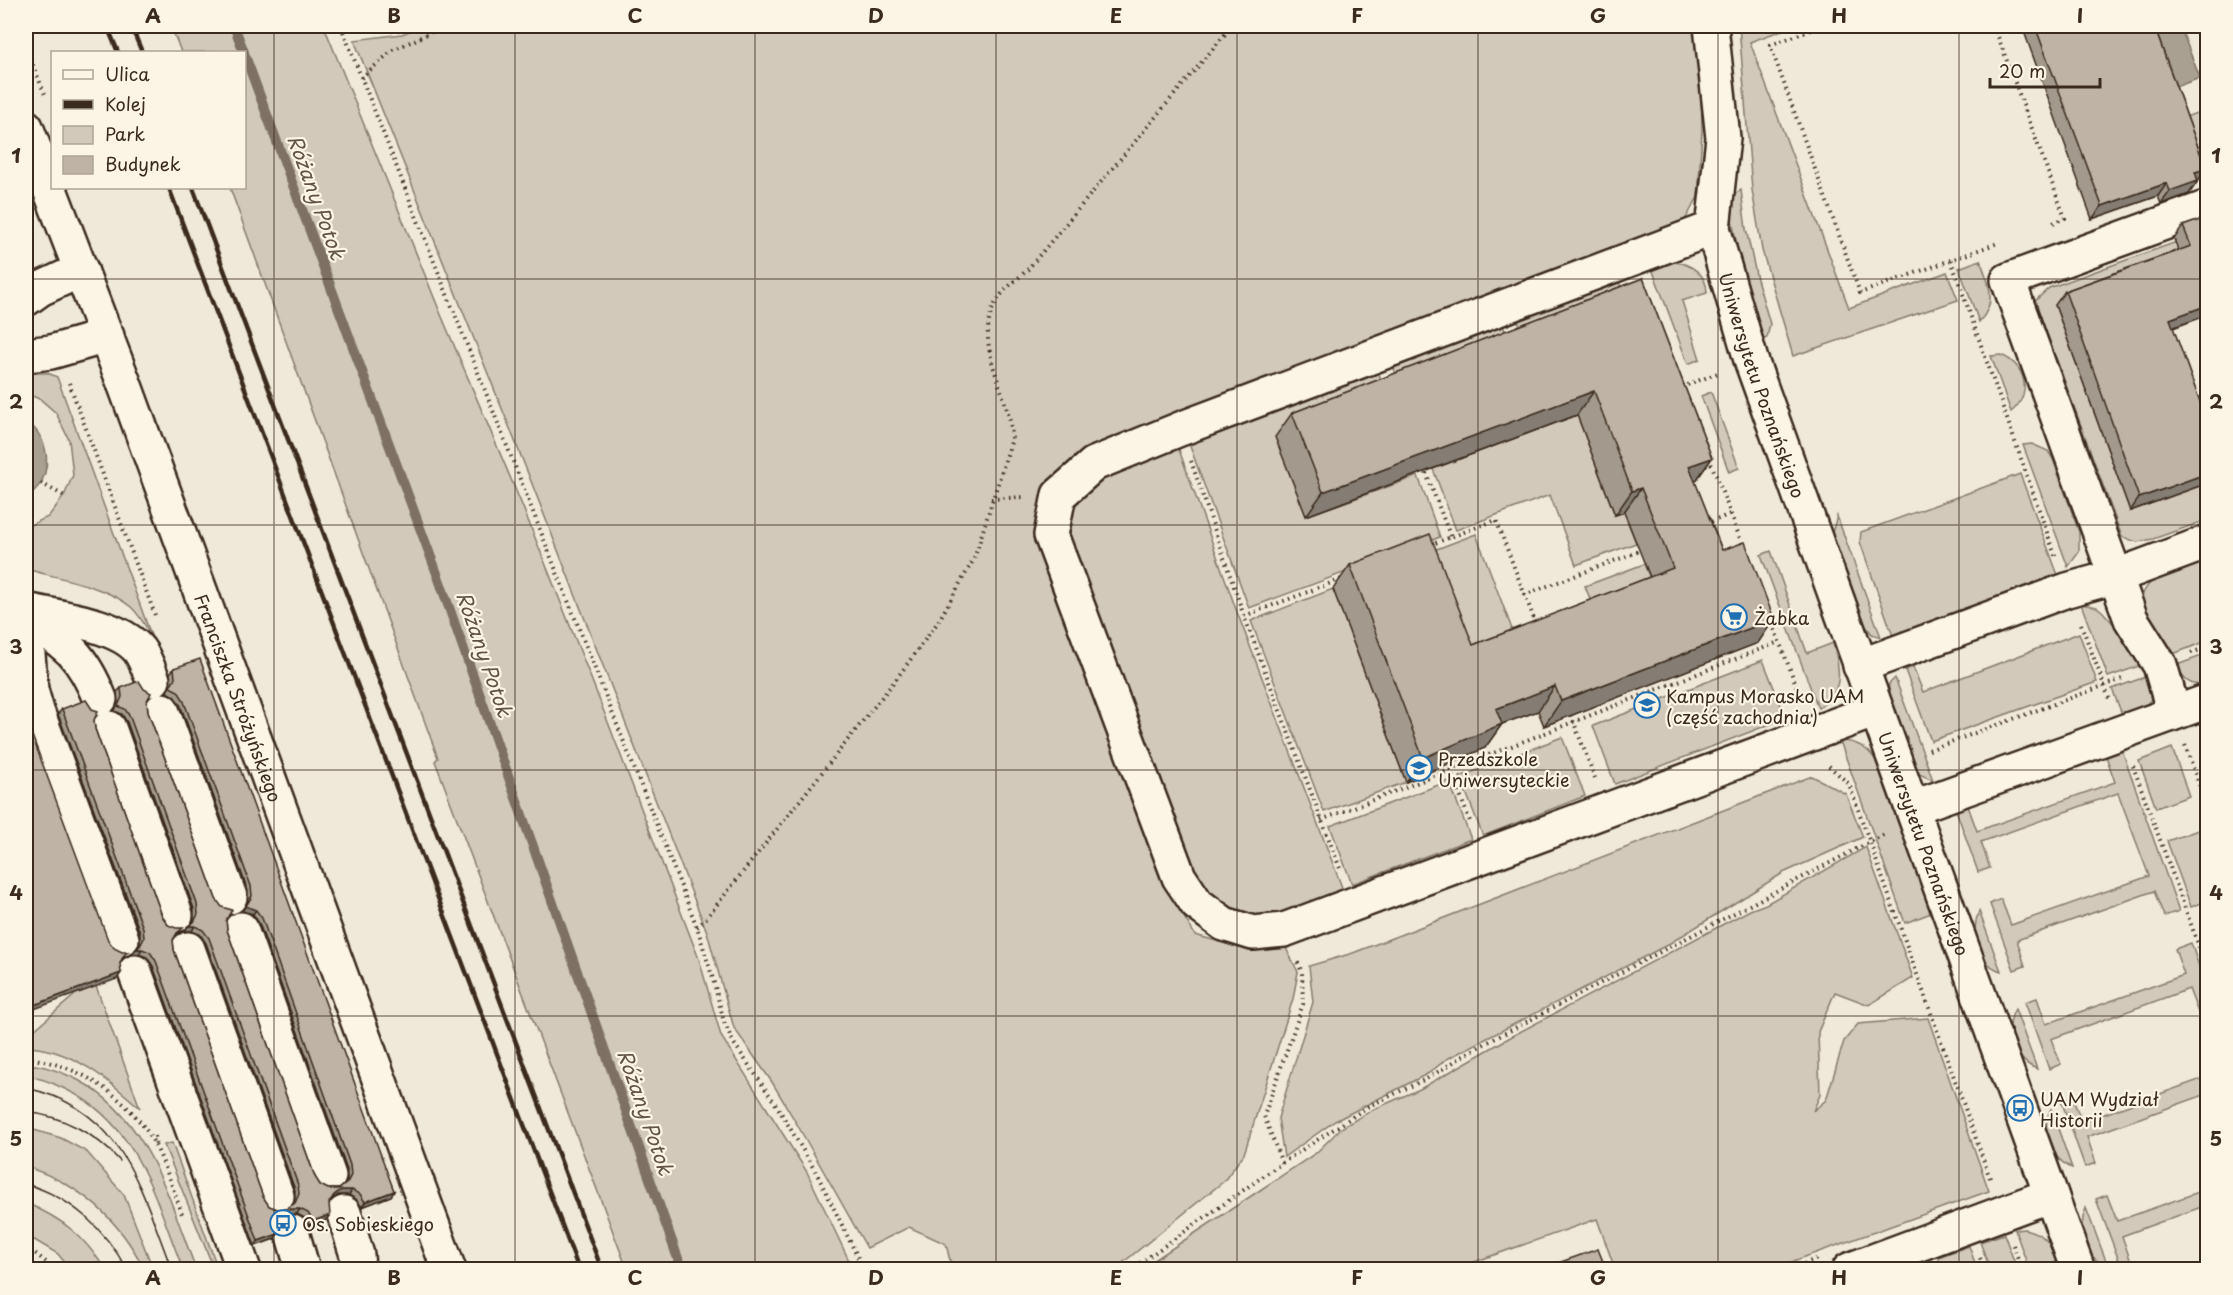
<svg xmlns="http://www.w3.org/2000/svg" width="2233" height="1295" viewBox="0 0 2233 1295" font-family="'Playpen Sans',sans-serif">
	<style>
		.green { fill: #d2c9ba; stroke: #867a6c; stroke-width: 1.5 }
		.water { fill: #aaa091; stroke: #7e7163; stroke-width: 1.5 }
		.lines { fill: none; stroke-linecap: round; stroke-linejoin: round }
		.stream { stroke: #7e7163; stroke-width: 10 }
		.minor-casing { stroke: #3b2a1e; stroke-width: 38 }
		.path { stroke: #3b2a1e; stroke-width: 4; stroke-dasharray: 1.5 4.5; stroke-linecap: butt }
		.minor { stroke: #fcf5e5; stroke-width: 33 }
		.tram { stroke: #3b2a1e; stroke-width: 1.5 }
		.rail { stroke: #3b2a1e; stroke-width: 4.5 }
		.wall { fill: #a39a8d; stroke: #3b2a1e; stroke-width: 1.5 }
		.shaded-wall { fill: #857d73; stroke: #3b2a1e; stroke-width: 1.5 }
		.building { fill: #beb3a4; stroke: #3b2a1e; stroke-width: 1.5 }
		.grid { fill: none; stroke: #3b2a1e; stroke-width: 1.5; stroke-opacity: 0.55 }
		.labels { text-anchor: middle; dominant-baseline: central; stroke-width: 4.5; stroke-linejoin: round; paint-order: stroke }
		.street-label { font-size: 18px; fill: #3b2a1e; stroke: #fcf5e5 }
		.poi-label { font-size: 18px; fill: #3b2a1e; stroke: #fcf5e5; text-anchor: start }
		.water-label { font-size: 20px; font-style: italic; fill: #625346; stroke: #fcf5e5 }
		.neatline { fill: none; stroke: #3b2a1e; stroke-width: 2 }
		.grid-label { font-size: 20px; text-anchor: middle; font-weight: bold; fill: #3b2a1e }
	</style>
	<rect width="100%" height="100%" fill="#f0e9d9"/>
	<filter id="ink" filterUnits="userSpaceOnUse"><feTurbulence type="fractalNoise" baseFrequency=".0167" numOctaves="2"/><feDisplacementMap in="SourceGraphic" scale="12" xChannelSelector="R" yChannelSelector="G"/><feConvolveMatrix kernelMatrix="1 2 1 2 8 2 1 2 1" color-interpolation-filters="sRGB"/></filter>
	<g filter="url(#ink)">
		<g class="green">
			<polygon points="171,26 324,26 442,317 522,505 596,691 699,959 721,1036 807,1172 853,1269 627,1269 435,761 438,758 230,188 244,188 244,52 181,52"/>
			<polygon points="422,26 1696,26 1700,37 1702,130 1698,197 1682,225 1048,489 1039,507 1035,531 1176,904 1195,935 1252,951 1286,948 1298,972 1293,999 1244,1154 1224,1181 1115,1269 952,1269 946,1244 909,1227 867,1248 798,1126 772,1082 734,1028 707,932 527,471 354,40 402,34"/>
			<polygon points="1739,26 1793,26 1750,42 1849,308 1947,272 1958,300 1793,356 1762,250 1752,190"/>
			<polygon points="2207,109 2207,176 2197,182 2175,121"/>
			<polygon points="1741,190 1746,229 1757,279 1770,324 1767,338 1761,340 1742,273 1728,198"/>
			<polygon points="2207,231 2207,250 2055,305 2130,511 2207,483 2207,520 2153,539 2137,542 2122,537 2035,301 2049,288"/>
			<path d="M1980 260C1989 283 1998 302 1979 322L1959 268Z"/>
			<path d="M1673 261C1690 264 1707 273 1707 293L1682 301 1700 359 1688 364 1651 266Z"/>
			<polygon points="1618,279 1622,290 1521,328 1517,318"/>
			<polygon points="1502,322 1506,334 1397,376 1392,364"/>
			<path d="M2001 355C2026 365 2033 394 2011 412L1991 356Z"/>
			<polygon points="1378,371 1386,394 1306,516 1418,476 1440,537 1249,608 1188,441"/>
			<path d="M26 373H48L57 377 152 638C146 627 141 616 131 607 107 586 57 578 26 569V527L48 517 64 496 73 475 69 440 56 413 40 399 26 394Z"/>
			<polygon points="1711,392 1739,468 1729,472 1701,396"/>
			<polygon points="1577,415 1615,515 1624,512 1636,543 1576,565 1550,495 1456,530 1433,469"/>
			<path d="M1177 444 1237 612 1343 890C1306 904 1264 930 1225 907 1214 900 1204 888 1194 878L1065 544 1070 508 1104 473Z"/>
			<polygon points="2032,444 2048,451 2053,459 2079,532 2079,552 2068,567 2023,445"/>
			<polygon points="2020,474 2058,575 1893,636 1860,542 1861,532"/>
			<polygon points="1837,516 1881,637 1872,634 1861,620 1831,536"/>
			<polygon points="1476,534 1518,645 1456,669 1413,558"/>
			<path d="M1771 551 1807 653 1833 643C1840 668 1845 693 1818 708L1761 555Z"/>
			<path d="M2207 556V641L2173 654C2167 642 2156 635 2149 624 2122 579 2176 569 2207 556Z"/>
			<polygon points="1644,564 1651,581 1592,604 1585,586"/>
			<polygon points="1333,589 1406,782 1324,812 1251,621"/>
			<polygon points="2081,604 2097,607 2103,612 2148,663 2108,677"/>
			<polygon points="2079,633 2097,682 1931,741 1905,670 1913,667 1923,692"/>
			<path d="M2207 654V683C2191 688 2182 680 2177 665Z"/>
			<polygon points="1763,660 1786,718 1615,784 1593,726"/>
			<path d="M2153 674C2156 706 2149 704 2122 714L2112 689Z"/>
			<polygon points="1895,678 1933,780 1919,774 1914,766 1888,696 1889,684"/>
			<polygon points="1562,737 1585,796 1483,836 1460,777"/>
			<path d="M1840 741C1855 741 1866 746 1875 759L1931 913 1905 923Z"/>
			<polygon points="2172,748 2189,796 2156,808 2139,761"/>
			<polygon points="2122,750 2179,911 2164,916 2154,891 2017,940 2025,966 2014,970 1990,904 2001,899 2011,925 2149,876 2118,793 1981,842 1990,868 1978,872 1956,810 1968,806 1977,831 2115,782 2106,756"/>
			<polygon points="1812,776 1846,794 1863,837 1783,873 1667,945 1447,1059 1429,1073 1335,1121 1284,1157 1278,1118 1313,1002 1309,966 1353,953"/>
			<polygon points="1449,781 1471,839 1352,884 1330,826"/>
			<polygon points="2201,829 2207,847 2207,901 2191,907 2167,841"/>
			<polygon points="1866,847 1913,978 1869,1005 1835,992 1818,1032 1820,1095 1813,1111 1826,1100 1844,1041 1858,1024 1928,1018 1989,1191 1771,1269 1615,1269 1597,1219 1454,1269 1211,1270 1171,1261 1150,1263 1316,1153 1341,1128 1372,1110 1420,1089 1514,1035 1750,910 1766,904"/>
			<path d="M1979 911 2001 971C1978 964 1970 932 1979 911Z"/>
			<polygon points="2191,943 2207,989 2207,1012 2199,1015 2189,989 2051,1039 2061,1064 2049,1069 2025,1002 2037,998 2046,1024 2184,975 2175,949"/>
			<path d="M96 986 140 1108C109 1080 70 1048 26 1047V1037L76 994Z"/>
			<path d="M2015 1009 2037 1069C2015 1061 2003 1030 2015 1009Z"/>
			<path d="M26 1064C44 1065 62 1072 78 1080 149 1117 169 1200 196 1269H183C155 1200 139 1123 65 1089 53 1083 39 1077 26 1076Z"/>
			<polygon points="2207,1077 2207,1094 2087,1137 2096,1163 2085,1167 2061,1100 2072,1097 2082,1122"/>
			<path d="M2051 1109 2072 1168C2051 1159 2039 1130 2051 1109Z"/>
			<path d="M26 1130H34L61 1138 87 1152 124 1195 153 1269H144C120 1220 79 1183 26 1167Z"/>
			<polygon points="172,1143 218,1269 214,1269 164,1145"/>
			<polygon points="2207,1189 2207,1205 2122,1236 2131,1262 2121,1266 2096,1199 2107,1195 2117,1221"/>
			<path d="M26 1203C63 1219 83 1235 105 1269H70L58 1254 26 1235Z"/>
			<path d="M2086 1208 2108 1266C2084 1258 2077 1229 2086 1208Z"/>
			<path d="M2024 1229C2049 1234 2052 1248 2060 1269H2029L2015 1230Z"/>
			<polygon points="2004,1234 2017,1269 1990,1269 1980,1242"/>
			<polygon points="1969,1246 1977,1269 1942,1269 1938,1257"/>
		</g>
		<g class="water">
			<polygon points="2153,26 2180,26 2200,78 2175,87"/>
			<path d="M26 421C45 434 52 459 42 481 39 487 31 494 26 499Z"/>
		</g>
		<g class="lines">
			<g class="stream">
				<polyline points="234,26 244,52"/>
				<polyline points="244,53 439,579 682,1270"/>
			</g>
			<g class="minor-casing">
				<g id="minor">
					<path id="s1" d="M1711 26 1723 138 1713 228 1751 360 2078 1270"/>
					<path id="s2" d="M26 127 124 383 449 1270"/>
					<polyline points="1713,228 1180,429 1094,464 1059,495 1051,535 1179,877 1197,904 1224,924 1253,933 1284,930 1876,710"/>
					<polyline points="26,299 40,289 81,270"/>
					<polyline points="26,355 51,352 107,336"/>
					<path d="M26 610C57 617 118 624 139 650 145 658 149 670 153 680"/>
					<path d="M26 617C66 644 81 652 100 699"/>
					<polyline points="26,631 31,690 37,711 122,939"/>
					<polyline points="1860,666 2067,590 2114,577 2208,542"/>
					<polyline points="162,710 230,897"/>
					<polyline points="2174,713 2160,665 2131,619 2008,280 2208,207"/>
					<polyline points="109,728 176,915"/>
					<polyline points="1912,808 2208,701"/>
					<polyline points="241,929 329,1176"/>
					<polyline points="188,949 277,1196"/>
					<polyline points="135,972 244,1270"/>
					<polyline points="344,1213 357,1255 358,1270"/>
					<polyline points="292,1232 303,1270"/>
					<polyline points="1849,1270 2051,1195"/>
				</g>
			</g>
			<g class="path">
				<polyline points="341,26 697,927 713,979 724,1022 733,1042 777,1106 817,1174 864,1270"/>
				<polyline points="1822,26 1770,45 1860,293 1998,243"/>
				<polyline points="1994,26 2065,218 2053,223"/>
				<polyline points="26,48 46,97"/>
				<polyline points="361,78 393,50 436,30 442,26"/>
				<polyline points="1951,260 2056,558"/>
				<polyline points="69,383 155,615"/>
				<polyline points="1682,387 1718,373"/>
				<polyline points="1709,458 1743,546"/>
				<polyline points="1191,461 1244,616 1341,871"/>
				<polyline points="1426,473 1451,538"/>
				<polyline points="41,483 64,496"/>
				<polyline points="991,499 1024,497"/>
				<polyline points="1706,524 1730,514"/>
				<polyline points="1430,545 1496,520 1536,624"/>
				<polyline points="1524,595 1640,551"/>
				<polyline points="1244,616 1342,579"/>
				<polyline points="1770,618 1802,700"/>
				<polyline points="2081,624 2110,701"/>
				<polyline points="2191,653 2208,647"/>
				<polyline points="1571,715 1595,778"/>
				<polyline points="2185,745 2208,809"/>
				<polyline points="1929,750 2125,678"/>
				<polyline points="1829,766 1849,784 1991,1181"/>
				<polyline points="2133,766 2208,971"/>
				<polyline points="1450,769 1471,824"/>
				<polyline points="1321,820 1779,642"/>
				<path d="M697 927 704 921 897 678 938 622 974 559 1012 439C1011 393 969 342 998 299 1005 288 1019 278 1028 269L1232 26"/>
				<path d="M26 1058C80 1064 133 1099 157 1149 167 1170 174 1192 182 1214"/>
				<polyline points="155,1136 156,1147"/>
				<polyline points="1282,1163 1369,1106 1428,1078 1473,1050 1885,834"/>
				<polyline points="2013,1245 2022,1270"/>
				<polyline points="26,1246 56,1270"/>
				<polyline points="1980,1258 1984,1270"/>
				<polyline points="1130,1270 1282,1163 1264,1116 1303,1004 1302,972 1297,961"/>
				<polyline points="1787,1270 1817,1259"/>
			</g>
			<use href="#minor" class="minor"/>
			<g class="tram">
				<path d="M26 1088C123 1108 140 1188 172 1270"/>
				<path d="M26 1112C62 1116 95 1133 120 1161"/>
				<path d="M26 1184C71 1197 105 1229 127 1270"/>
			</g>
			<g class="rail">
				<polyline points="107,26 118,52"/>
				<polyline points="131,26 142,52"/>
				<polyline points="169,188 579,1270"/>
				<polyline points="193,188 602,1270"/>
			</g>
		</g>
		<g class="wall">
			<polygon points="2022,26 2154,26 2206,169 2189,194 2161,204 2158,196 2092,219"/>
			<polygon points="2208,217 2208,315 2173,328 2203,410 2208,408 2208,483 2130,511 2055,305 2065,291 2178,250 2174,239 2183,226"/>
			<polygon points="1643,278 1712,458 1695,482 1722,550 1774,619 1758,643 1544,726 1538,711 1502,724 1485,748 1406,782 1333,589 1350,565 1473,645 1650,577 1624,512 1615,515 1577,415 1306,516 1275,437 1292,413"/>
			<polygon points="174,668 394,1191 391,1196 362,1207 356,1199 349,1195 338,1195 332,1199 329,1203 326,1220 310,1226 305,1218 297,1214 286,1214 279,1219 277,1222 278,1234 274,1239 255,1246 153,966 147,957 139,954 132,954 138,947 140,943 140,932 58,714 62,709 94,720 95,729 162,916 168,925 179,933 175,936 173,940 174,950 263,1197 269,1206 277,1209 286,1209 293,1204 295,1199 295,1190 206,943 200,934 192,931 185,931 188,926 192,923 194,919 194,909 127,722 122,714 115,711 118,702 117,692 121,688 147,701 148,712 216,899 226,920 227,930 315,1177 320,1185 328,1189 339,1189 345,1184 347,1180 347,1170 259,923 253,914 242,911 248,901 248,891 180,704 174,696 167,692 171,683 170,673"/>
		</g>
		<g class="shaded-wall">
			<polygon points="2206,169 2189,194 2161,204 2170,191 2195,172"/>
			<polygon points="2167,183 2158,196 2092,219 2102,206"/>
			<polygon points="2208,305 2208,315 2160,332 2170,319"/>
			<polygon points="1594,391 1577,415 1306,516 1323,492"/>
			<polygon points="1712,458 1695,482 1689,466"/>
			<polygon points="2208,473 2208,483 2130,511 2139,498"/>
			<polygon points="1641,488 1624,512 1615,515 1632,491"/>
			<polygon points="1774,619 1758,643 1544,726 1561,701"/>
			<polygon points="1555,686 1538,711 1502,724 1485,748 1406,782 1423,758 1496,709"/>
			<polygon points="246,906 256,910 253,914 242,911"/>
			<polygon points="188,926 195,926 192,931 185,931"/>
			<polygon points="136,949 142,949 139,954 132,954"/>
			<polygon points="121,973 117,979 26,1012 26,1008"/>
			<polygon points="341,1190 352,1190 349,1195 338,1195 331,1200 334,1195"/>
			<polygon points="394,1191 391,1196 362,1207 365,1202"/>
			<polygon points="290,1209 300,1209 297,1214 286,1214 278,1219 282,1215"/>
			<polygon points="330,1215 326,1220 310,1226 313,1221"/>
			<polygon points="278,1234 274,1239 255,1246 258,1241"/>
		</g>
		<g class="building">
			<polygon points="2035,26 2154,26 2206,169 2195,172 2198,181 2170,191 2167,183 2102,206"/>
			<polygon points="2208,217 2208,305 2170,319 2203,410 2208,408 2208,473 2139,498 2065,291 2191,246 2183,226"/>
			<polygon points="1643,278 1712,458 1689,466 1722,550 1745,542 1774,619 1561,701 1555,686 1496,709 1502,724 1423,758 1350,565 1430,534 1473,645 1673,568 1641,488 1632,491 1594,391 1323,492 1292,413"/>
			<polygon points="200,659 394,1191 365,1202 360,1194 352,1190 341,1190 334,1195 329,1203 330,1215 313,1221 308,1213 300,1209 290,1209 282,1215 277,1222 278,1234 258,1241 156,961 150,952 142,949 136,949 140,946 144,938 143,928 62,709 86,700 92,709 98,711 94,720 95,729 162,916 168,925 176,928 183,928 177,933 173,940 174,950 263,1197 269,1206 277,1209 286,1209 295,1203 299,1194 298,1185 209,938 203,930 195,926 188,926 194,922 198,914 197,904 130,717 125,709 118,706 122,697 121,688 139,681 144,689 151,693 147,701 148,712 216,899 222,907 232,910 226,920 227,930 315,1177 320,1185 328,1189 339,1189 347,1183 351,1175 350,1165 262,918 256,910 246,906 252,896 251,886 183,699 178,691 170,687 175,678 174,668"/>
			<polygon points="27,722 108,940 114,948 122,952 128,952 124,955 120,963 121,973 26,1008 26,723"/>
			<polygon points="1598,1249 1606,1269 1541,1269"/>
			<polygon points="1990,1264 1992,1269 1974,1269"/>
		</g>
	</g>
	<path class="grid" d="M274 26V1270M515 26V1270M755 26V1270M996 26V1270M1237 26V1270M1478 26V1270M1718 26V1270M1959 26V1270M26 279H2208M26 525H2208M26 770H2208M26 1016H2208"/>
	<defs>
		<g id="supermarket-ring" transform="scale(1.35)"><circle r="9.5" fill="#fcf5e5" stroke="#1f6fb2" stroke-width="1.5"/><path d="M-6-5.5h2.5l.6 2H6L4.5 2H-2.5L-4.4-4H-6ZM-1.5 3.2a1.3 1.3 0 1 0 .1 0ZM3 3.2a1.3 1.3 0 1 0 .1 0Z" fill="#1f6fb2"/></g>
		<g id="university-ring" transform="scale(1.35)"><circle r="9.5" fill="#fcf5e5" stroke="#1f6fb2" stroke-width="1.5"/><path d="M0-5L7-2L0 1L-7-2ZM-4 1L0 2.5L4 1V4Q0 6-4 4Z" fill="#1f6fb2"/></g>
		<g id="school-ring" transform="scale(1.35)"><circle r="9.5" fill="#fcf5e5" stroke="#1f6fb2" stroke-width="1.5"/><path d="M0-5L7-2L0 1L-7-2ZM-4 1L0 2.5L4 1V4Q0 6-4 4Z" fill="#1f6fb2"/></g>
		<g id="bus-ring" transform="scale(1.35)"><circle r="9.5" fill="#fcf5e5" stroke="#1f6fb2" stroke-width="1.5"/><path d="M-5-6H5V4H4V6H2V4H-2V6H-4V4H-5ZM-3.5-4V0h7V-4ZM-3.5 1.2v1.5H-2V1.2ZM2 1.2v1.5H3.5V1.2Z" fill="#1f6fb2"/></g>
	</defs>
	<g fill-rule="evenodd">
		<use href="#supermarket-ring" x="1734" y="617"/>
		<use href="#university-ring" x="1647" y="705"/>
		<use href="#school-ring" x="1419" y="768"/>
		<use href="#bus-ring" x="2020" y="1108"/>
		<use href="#bus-ring" x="283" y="1223"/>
	</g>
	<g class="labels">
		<g class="street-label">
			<text stroke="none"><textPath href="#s1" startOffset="368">Uniwersytetu Poznańskiego</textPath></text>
			<text stroke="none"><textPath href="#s2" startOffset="609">Franciszka Stróżyńskiego</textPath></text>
			<text stroke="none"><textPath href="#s1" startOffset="854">Uniwersytetu Poznańskiego</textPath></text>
		</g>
		<g class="poi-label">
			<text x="1754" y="617">Żabka</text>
			<text x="1666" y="695">Kampus Morasko UAM<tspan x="1666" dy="21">(część zachodnia)</tspan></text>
			<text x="1438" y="758">Przedszkole<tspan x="1438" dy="21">Uniwersyteckie</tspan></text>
			<text x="2040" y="1098">UAM Wydział<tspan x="2040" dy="21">Historii</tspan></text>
			<text x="302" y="1223">Os. Sobieskiego</text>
		</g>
		<g class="water-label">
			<text transform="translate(317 197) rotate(70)">Różany Potok</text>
			<text transform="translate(485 654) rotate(71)">Różany Potok</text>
			<text transform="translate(646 1112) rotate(71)">Różany Potok</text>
		</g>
	</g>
	<rect width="2233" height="1295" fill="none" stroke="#fcf5e5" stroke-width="66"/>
	<rect x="51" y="51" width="195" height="138" fill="#fcf5e5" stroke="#afa495" stroke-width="1.5"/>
	<rect x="63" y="70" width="30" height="9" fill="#fcf5e5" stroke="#afa495" stroke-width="1.5"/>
	<text x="105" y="81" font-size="18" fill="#3b2a1e">Ulica</text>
	<rect x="63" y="100" width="30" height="9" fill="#3b2a1e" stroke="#afa495" stroke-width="1.5"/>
	<text x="105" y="111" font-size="18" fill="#3b2a1e">Kolej</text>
	<rect x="63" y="126" width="30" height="18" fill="#d2c9ba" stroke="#afa495" stroke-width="1.5"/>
	<text x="105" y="141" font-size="18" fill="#3b2a1e">Park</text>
	<rect x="63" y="156" width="30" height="18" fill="#beb3a4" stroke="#afa495" stroke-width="1.5"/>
	<text x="105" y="171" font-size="18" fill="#3b2a1e">Budynek</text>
	<path d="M1990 78v9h110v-9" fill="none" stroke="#3b2a1e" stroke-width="3"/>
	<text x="1999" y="78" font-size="18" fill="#3b2a1e" stroke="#fcf5e5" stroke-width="4.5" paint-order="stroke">20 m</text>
	<rect x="33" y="33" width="2167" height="1229" class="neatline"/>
	<g class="grid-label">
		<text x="153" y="23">A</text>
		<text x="394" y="23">B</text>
		<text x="635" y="23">C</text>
		<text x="876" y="23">D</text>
		<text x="1116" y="23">E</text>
		<text x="1357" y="23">F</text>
		<text x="1598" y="23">G</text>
		<text x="1839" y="23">H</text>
		<text x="2080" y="23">I</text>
		<text x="16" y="163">1</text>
		<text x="2216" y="163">1</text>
		<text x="16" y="409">2</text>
		<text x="2216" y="409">2</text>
		<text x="16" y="654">3</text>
		<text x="2216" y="654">3</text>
		<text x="16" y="900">4</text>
		<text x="2216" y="900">4</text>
		<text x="16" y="1146">5</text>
		<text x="2216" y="1146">5</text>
		<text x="153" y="1285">A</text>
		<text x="394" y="1285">B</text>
		<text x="635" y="1285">C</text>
		<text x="876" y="1285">D</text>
		<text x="1116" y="1285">E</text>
		<text x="1357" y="1285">F</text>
		<text x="1598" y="1285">G</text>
		<text x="1839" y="1285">H</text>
		<text x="2080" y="1285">I</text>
	</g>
</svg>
